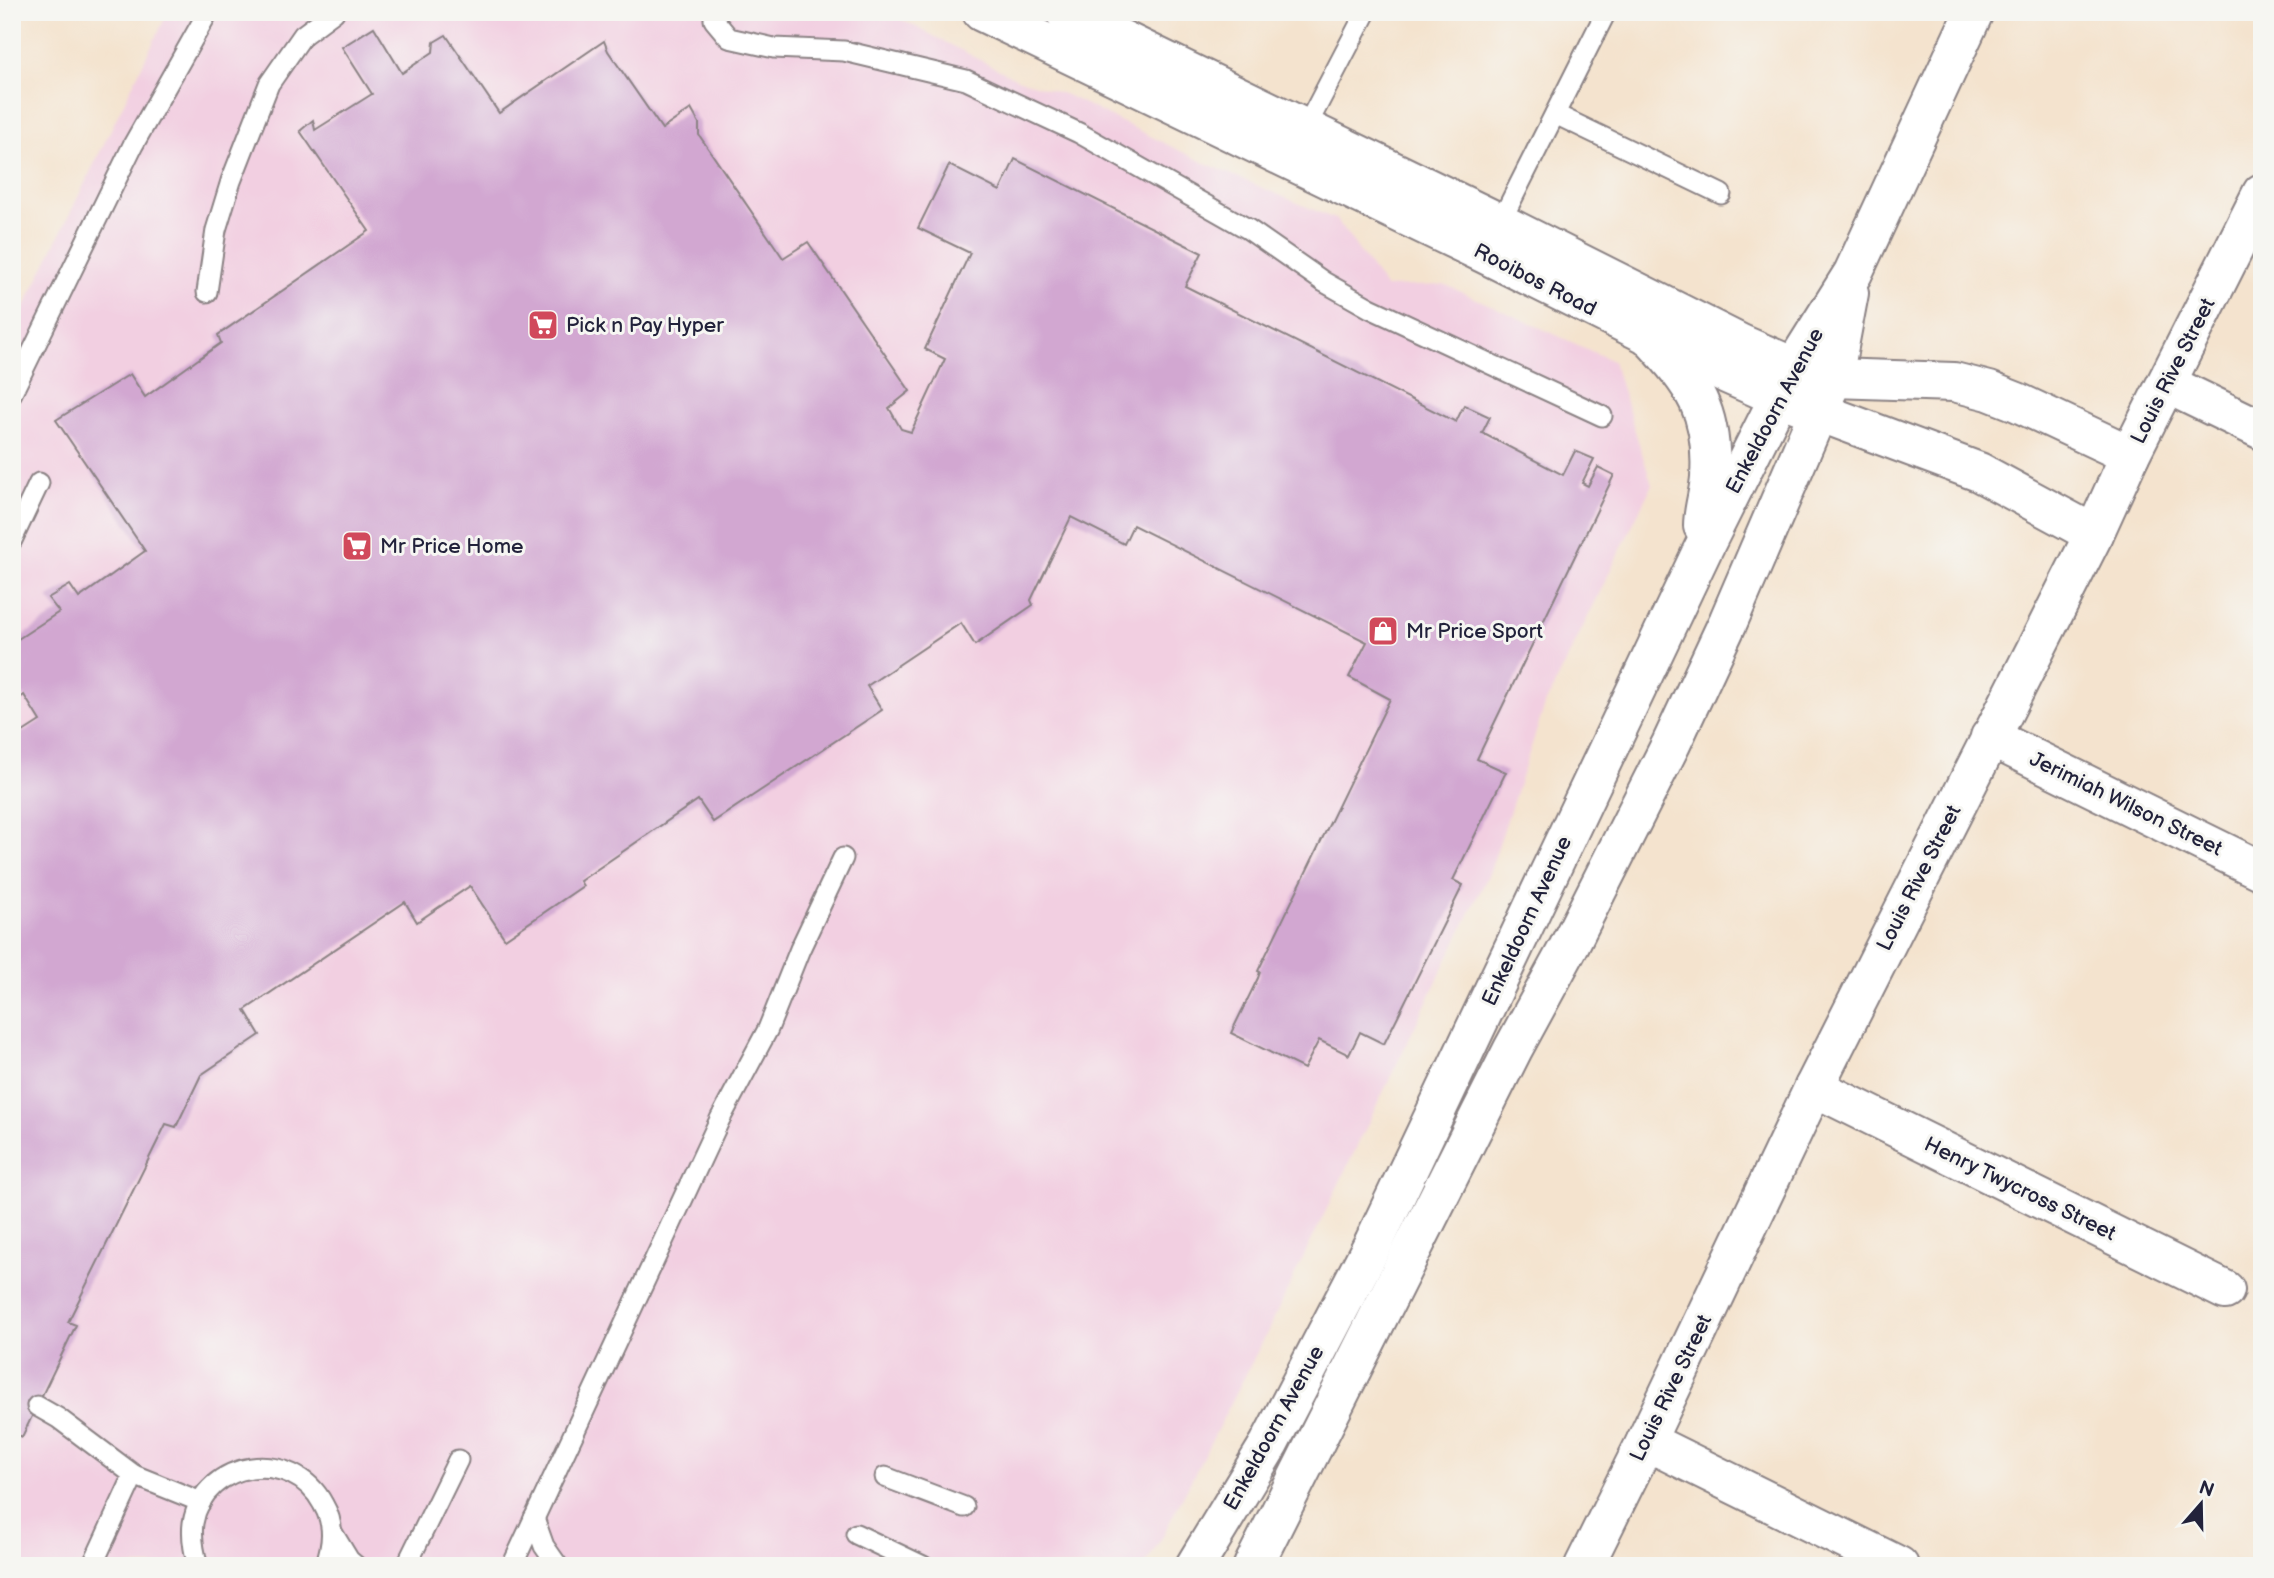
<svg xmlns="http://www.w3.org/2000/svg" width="2274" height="1578" viewBox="0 0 2274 1578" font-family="'Balsamiq Sans',sans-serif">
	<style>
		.built { fill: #f2cfe1 }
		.building { fill: #d2a7d1 }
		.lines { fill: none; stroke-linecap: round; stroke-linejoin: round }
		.lane-casing { stroke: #8b8284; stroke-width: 23 }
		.street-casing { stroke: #8b8284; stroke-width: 42 }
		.secondary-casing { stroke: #8b8284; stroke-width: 42 }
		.lane { stroke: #fff; stroke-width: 19 }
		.street { stroke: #fff; stroke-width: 38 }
		.secondary { stroke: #fff; stroke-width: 38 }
		.labels { text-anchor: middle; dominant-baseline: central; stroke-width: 6; stroke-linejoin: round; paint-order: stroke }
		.street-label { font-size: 21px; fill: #22223b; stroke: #f6f6f2 }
		.poi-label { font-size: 21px; fill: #22223b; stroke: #f6f6f2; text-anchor: start }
	</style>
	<rect width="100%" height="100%" fill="#f6f6f2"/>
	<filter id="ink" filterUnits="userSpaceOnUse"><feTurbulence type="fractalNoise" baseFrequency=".0143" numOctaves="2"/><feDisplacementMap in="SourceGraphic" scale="14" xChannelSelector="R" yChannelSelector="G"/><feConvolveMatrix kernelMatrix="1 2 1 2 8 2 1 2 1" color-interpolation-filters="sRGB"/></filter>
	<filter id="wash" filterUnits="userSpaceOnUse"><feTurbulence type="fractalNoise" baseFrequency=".00686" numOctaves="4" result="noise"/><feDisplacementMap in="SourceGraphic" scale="28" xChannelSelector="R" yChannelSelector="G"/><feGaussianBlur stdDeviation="1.57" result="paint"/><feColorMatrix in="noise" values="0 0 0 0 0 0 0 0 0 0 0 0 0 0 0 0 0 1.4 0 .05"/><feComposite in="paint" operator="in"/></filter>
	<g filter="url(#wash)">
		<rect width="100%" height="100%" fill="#f4e3ce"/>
		<polygon class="built" points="168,12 887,12 1017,79 1066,95 1205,163 1337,220 1385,287 1446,285 1613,361 1652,485 1545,705 1490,871 1264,1339 1160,1541 1144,1566 12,1566 12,333"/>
		<g id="blocks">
			<polygon class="building" points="374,27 402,73 433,52 434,42 446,35 499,113 604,41 608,51 662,129 691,109 699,123 699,135 783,258 808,242 910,391 889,408 901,429 911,432 945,359 925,349 970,253 918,228 949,165 1000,191 1015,159 1202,253 1185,286 1456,422 1464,405 1490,417 1482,433 1563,475 1575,451 1594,459 1582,483 1588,486 1598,467 1614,475 1477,759 1506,772 1453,880 1463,885 1384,1044 1360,1032 1349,1055 1319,1040 1304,1069 1231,1033 1258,978 1260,972 1258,971 1390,699 1349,677 1367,642 1133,525 1124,544 1071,517 1031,600 1033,605 975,645 961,623 867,686 882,710 713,822 698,800 580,881 583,886 505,939 470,886 417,922 405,902 245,1010 260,1035 201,1075 176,1127 166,1124 68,1322 76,1325 22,1437 12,1432 12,739 40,721 24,695 12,704 12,643 59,612 48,598 70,585 79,598 145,551 56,420 130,374 145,397 221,343 218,335 369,231 300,131 313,120 315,130 372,94 342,47"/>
		</g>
	</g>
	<g filter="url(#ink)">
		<use href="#blocks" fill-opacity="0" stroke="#8b8284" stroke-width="2"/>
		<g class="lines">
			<g class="lane-casing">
				<g id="lane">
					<polyline points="714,12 714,20 729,38 774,48 844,51 966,80 1079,133 1248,229 1324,282 1370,308 1602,416"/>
					<polyline points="1555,114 1721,194"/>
					<polyline points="1302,135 1366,12"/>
					<polyline points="1498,227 1606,12"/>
					<polyline points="207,292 216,230 231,181 269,84 303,35 334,12"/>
					<polyline points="12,393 133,145 208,12"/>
					<polyline points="12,540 39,483"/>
					<polyline points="37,1406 58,1418 134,1475 201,1502"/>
					<polyline points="885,1477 964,1507"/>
					<polyline points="534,1518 544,1546 558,1566"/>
					<polyline points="332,1532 349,1560 356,1566"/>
					<polyline points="856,1534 923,1566"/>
					<polyline points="410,1558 458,1460"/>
					<polyline points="92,1566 134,1475"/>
					<path d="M198 1566C194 1552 191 1538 193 1523 204 1459 293 1447 323 1504 335 1524 333 1544 325 1566"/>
					<polyline points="512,1566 720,1119 768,1029 800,949 843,858"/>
				</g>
			</g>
			<g class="street-casing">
				<g id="street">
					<polyline points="982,12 1485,254 1727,374 1779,397 1979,472 2094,534"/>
					<polyline points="1065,12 1500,223 1741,344 1794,367 1833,378 1954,382 1989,391 2017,402 2130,455"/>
					<polyline points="2167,384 2262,430"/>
					<polyline points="1990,737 2262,871"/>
					<polyline points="1814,1087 2225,1290"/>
					<polyline points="1646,1441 1899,1566"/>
					<polyline points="1584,1566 1646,1441 1814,1087 2094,534 2130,455 2262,193"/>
				</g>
			</g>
			<g class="secondary-casing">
				<g id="secondary">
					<path d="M1651 338C1694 385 1714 411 1710 477 1709 494 1703 509 1703 526"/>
					<polyline points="1195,1566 1269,1444 1374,1242 1703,549 1794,367 1853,273 1974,12"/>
					<polyline points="1253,1566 1513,1049 1568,948 1671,744 1728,622 1833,378 1849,293"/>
				</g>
			</g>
			<use href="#lane" class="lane"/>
			<use href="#street" class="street"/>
			<use href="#secondary" class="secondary"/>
		</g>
	</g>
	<defs>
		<g id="supermarket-square" transform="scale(1.575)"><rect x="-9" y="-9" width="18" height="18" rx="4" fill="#d1495b" stroke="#f6f6f2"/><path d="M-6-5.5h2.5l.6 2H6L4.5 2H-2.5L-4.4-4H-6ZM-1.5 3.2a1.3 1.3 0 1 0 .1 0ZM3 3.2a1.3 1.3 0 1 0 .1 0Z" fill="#fff"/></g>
		<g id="shop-square" transform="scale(1.575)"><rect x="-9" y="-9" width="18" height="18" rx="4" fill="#d1495b" stroke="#f6f6f2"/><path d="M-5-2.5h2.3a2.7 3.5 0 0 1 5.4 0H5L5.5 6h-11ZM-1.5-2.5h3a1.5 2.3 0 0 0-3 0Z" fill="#fff"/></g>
	</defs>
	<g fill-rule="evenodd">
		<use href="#supermarket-square" x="543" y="325"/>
		<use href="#supermarket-square" x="357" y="546"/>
		<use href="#shop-square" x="1383" y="631"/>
	</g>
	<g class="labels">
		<g class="street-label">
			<text transform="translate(1535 280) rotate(27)">Rooibos Road</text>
			<text transform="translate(2173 371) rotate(-63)">Louis Rive Street</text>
			<text transform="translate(1775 411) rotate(-62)">Enkeldoorn Avenue</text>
			<text transform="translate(2126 804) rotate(26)">Jerimiah Wilson Street</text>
			<text transform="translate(1919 878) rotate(-63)">Louis Rive Street</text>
			<text transform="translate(1527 921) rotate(-65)">Enkeldoorn Avenue</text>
			<text transform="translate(2020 1189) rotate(26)">Henry Twycross Street</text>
			<text transform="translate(1671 1388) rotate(-64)">Louis Rive Street</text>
			<text transform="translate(1274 1428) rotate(-61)">Enkeldoorn Avenue</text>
		</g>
		<g class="poi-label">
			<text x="566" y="325">Pick n Pay Hyper</text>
			<text x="380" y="546">Mr Price Home</text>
			<text x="1406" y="631">Mr Price Sport</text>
		</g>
	</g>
	<rect width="2274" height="1578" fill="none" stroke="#f6f6f2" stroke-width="42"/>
	<g transform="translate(2201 1504) rotate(20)" stroke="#f6f6f2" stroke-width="5" paint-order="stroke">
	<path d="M0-5L12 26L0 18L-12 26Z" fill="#22223b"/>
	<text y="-10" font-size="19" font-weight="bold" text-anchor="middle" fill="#22223b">N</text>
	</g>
</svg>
